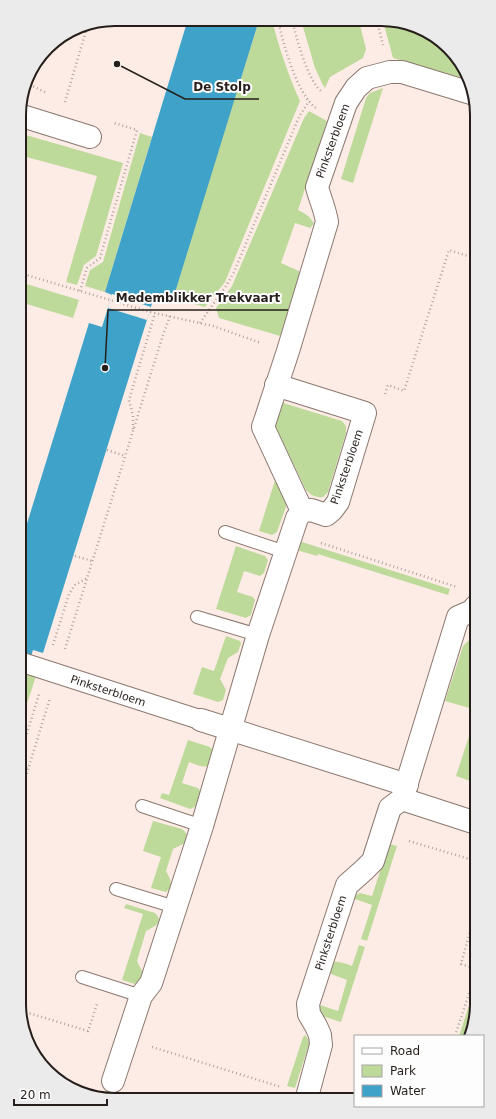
<svg xmlns="http://www.w3.org/2000/svg" width="496" height="1119" viewBox="0 0 496 1119" font-family="'DejaVu Sans',sans-serif">
	<style>
		.green { fill: #beda9a }
		.water { fill: #3ea2c9 }
		.pier { fill: #fdece5 }
		.lines { fill: none; stroke-linecap: round; stroke-linejoin: round }
		.service-casing { stroke: #8b7870; stroke-width: 14 }
		.pedestrian-casing { stroke: #8b7870; stroke-width: 21 }
		.minor-casing { stroke: #8b7870; stroke-width: 24 }
		.path { stroke: #b1a39e; stroke-width: 2.5; stroke-dasharray: 1 3; stroke-linecap: butt }
		.service { stroke: #fff; stroke-width: 12 }
		.pedestrian { stroke: #fff; stroke-width: 19 }
		.minor { stroke: #fff; stroke-width: 22 }
		.labels { text-anchor: middle; dominant-baseline: central; stroke-width: 4; stroke-linejoin: round; paint-order: stroke }
		.street-label { font-size: 11px; fill: #261e1b; stroke: #fdfdfd }
		.rim { fill: none; stroke: #261e1b; stroke-width: 2 }
		.leader { fill: none; stroke: #261e1b; stroke-width: 1.5 }
		.callout-dot { fill: #261e1b; stroke: #fdfdfd; stroke-width: 1.5 }
		.callout-label { font-size: 12px; text-anchor: middle; font-weight: bold; fill: #261e1b; stroke: #fdfdfd; stroke-width: 4; stroke-linejoin: round; paint-order: stroke }
	</style>
	<rect width="100%" height="100%" fill="#fdece5"/>
	<g class="green">
		<path d="M259 20H272C279 48 288 74 300 101L225 282 205 307 172 298Z"/>
		<polygon points="301,20 359,21 366,49 363,58 330,77 325,88 323,85 315,68"/>
		<polygon points="383,21 400,21 445,43 467,79 393,58"/>
		<polygon points="383,88 353,183 341,179 366,98 370,93"/>
		<path d="M309 111 327 121 298 210C306 214 310 216 314 224L310 228 295 223 281 263 299 271V276L280 336 219 318 216 308 232 286 304 118Z"/>
		<polygon points="19,133 123,163 96,256 84,265 77,285 66,282 97,176 19,155"/>
		<polygon points="140,133 152,137 105,292 85,286 90,270 103,262"/>
		<polygon points="20,282 79,300 73,318 20,302"/>
		<path d="M280 402 342 421 346 426V433L328 492 323 497C316 498 311 495 306 490L275 426Z"/>
		<polygon points="276,477 288,501 277,532 272,535 259,531"/>
		<polygon points="300,542 302,542 450,589 448,595 318,554 317,556 300,551 297,548"/>
		<polygon points="236,546 265,556 268,560 264,573 260,576 244,571 237,592 253,597 255,600 251,615 246,618 216,609"/>
		<polygon points="226,636 240,641 241,644 238,652 228,658 220,679 226,690 223,700 218,702 193,694 202,667 214,671"/>
		<polygon points="469,640 476,640 476,710 445,701 463,646"/>
		<polygon points="28,673 36,676 21,722 21,695"/>
		<polygon points="470,733 476,735 476,783 456,776"/>
		<path d="M188 740 210 747 213 751 210 765C203 769 195 764 189 762L182 783 198 788 201 792C199 799 198 807 190 809L160 798 162 793 169 795Z"/>
		<path d="M153 821 182 829 187 834 185 843 173 849 166 871C170 879 175 886 166 892L151 888 161 857 143 851Z"/>
		<polygon points="389,844 397,846 367,941 361,939 372,905 355,899 354,896 360,893 372,896"/>
		<path d="M126 904 155 913C165 922 154 927 146 931L137 961 143 973 140 981 135 984 122 980 143 914 124 908Z"/>
		<path d="M359 945 365 947 341 1022 322 1016 318 1006 320 1005 338 1011 347 980 331 974C326 956 342 962 352 966Z"/>
		<polygon points="477,981 477,1011 471,1036 459,1036"/>
		<polygon points="305,1035 308,1039 309,1044 295,1088 287,1086 303,1037"/>
	</g>
	<polygon class="water" points="188,19 259,20 173,299 155,294 43,653 33,650 21,689 21,543 89,323 102,327 112,295 105,292"/>
	<polygon class="pier" points="112,294 151,307 147,320 108,308"/>
	<g class="lines">
		<g class="service-casing">
			<g id="service">
				<polyline points="225,532 285,552"/>
				<polyline points="197,617 258,635"/>
				<polyline points="142,806 202,826"/>
				<polyline points="116,889 175,907"/>
				<polyline points="82,977 141,996"/>
			</g>
		</g>
		<g class="pedestrian-casing">
			<polyline id="pedestrian" points="21,662 201,720"/>
		</g>
		<g class="minor-casing">
			<g id="minor">
				<polyline points="19,115 90,137"/>
				<path d="M302 511 263 427 288 351 327 222C325 209 320 199 317 187L346 103 356 88 367 78 390 72H402L474 94"/>
				<polyline points="201,720 407,785"/>
				<polyline points="402,799 476,823"/>
				<polyline points="113,1081 141,996 151,983 202,826 258,635 297,518 302,511 311,510 326,515 332,510 338,502 365,413 276,385"/>
				<polyline points="307,1097 321,1045 320,1035 316,1026 309,1014 308,1004 343,897 347,885 364,870 373,861 390,808 402,799 458,617 472,611 475,607"/>
			</g>
		</g>
		<g class="path">
			<path d="M278 20C283 43 297 95 316 108"/>
			<path d="M292 20C297 39 307 80 322 92"/>
			<polyline points="377,21 383,45"/>
			<polyline points="26,83 47,93"/>
			<polyline points="65,102 88,24"/>
			<polyline points="20,273 150,312 213,326 261,343"/>
			<polyline points="80,291 87,268 100,258 137,130 114,123"/>
			<polyline points="200,323 226,286 234,272 299,117 309,101"/>
			<polyline points="385,394 388,385 404,391 449,250 474,258"/>
			<polyline points="133,429 133,416 129,400 155,313"/>
			<polyline points="107,450 125,456"/>
			<polyline points="321,543 457,587"/>
			<polyline points="75,556 92,561"/>
			<polyline points="53,645 69,594 75,585 87,578"/>
			<polyline points="65,649 162,338 170,316"/>
			<polyline points="21,710 27,691"/>
			<polyline points="21,753 39,694"/>
			<polyline points="21,757 27,769"/>
			<polyline points="22,789 50,698"/>
			<polyline points="409,841 476,861"/>
			<polyline points="476,910 461,964 477,969"/>
			<polyline points="22,1011 88,1031 97,1004"/>
			<polyline points="455,1036 477,969"/>
			<polyline points="152,1047 281,1087"/>
		</g>
		<use href="#service" class="service"/>
		<use href="#pedestrian" class="pedestrian"/>
		<use href="#minor" class="minor"/>
	</g>
	<g class="labels">
		<g class="street-label">
			<text transform="translate(333 141) rotate(-70)">Pinksterbloem</text>
			<text transform="translate(347 467) rotate(-71)">Pinksterbloem</text>
			<text transform="translate(108 691) rotate(18)">Pinksterbloem</text>
			<text transform="translate(331 933) rotate(-72)">Pinksterbloem</text>
		</g>
	</g>
	<path d="M0 0H496V1119H0ZM115 26H381A89 89 0 0 1 470 115V1004A89 89 0 0 1 381 1093H115A89 89 0 0 1 26 1004V115A89 89 0 0 1 115 26Z" fill="#ecebeb" fill-rule="evenodd"/>
	<path class="rim" d="M115 26H381A89 89 0 0 1 470 115V1004A89 89 0 0 1 381 1093H115A89 89 0 0 1 26 1004V115A89 89 0 0 1 115 26Z"/>
	<path class="leader" d="M117 64L185 99H259M105 368L108 310H288"/>
	<g class="callout-dot">
		<circle cx="117" cy="64" r="4"/>
		<circle cx="105" cy="368" r="4"/>
	</g>
	<g class="callout-label">
		<text x="222" y="91">De Stolp</text>
		<text x="198" y="302">Medemblikker Trekvaart</text>
	</g>
	<rect x="354" y="1035" width="130" height="72" fill="#fdfdfd" stroke="#a7a4a3"/>
	<rect x="362" y="1048" width="20" height="6" fill="#ffffff" stroke="#a7a4a3"/>
	<text x="390" y="1055" font-size="12" fill="#261e1b">Road</text>
	<rect x="362" y="1065" width="20" height="12" fill="#beda9a" stroke="#a7a4a3"/>
	<text x="390" y="1075" font-size="12" fill="#261e1b">Park</text>
	<rect x="362" y="1085" width="20" height="12" fill="#3ea2c9" stroke="#a7a4a3"/>
	<text x="390" y="1095" font-size="12" fill="#261e1b">Water</text>
	<path d="M14 1099v6h93v-6" fill="none" stroke="#261e1b" stroke-width="2"/>
	<text x="20" y="1099" font-size="12" fill="#261e1b" stroke="#fdfdfd" stroke-width="3" paint-order="stroke">20 m</text>
</svg>
